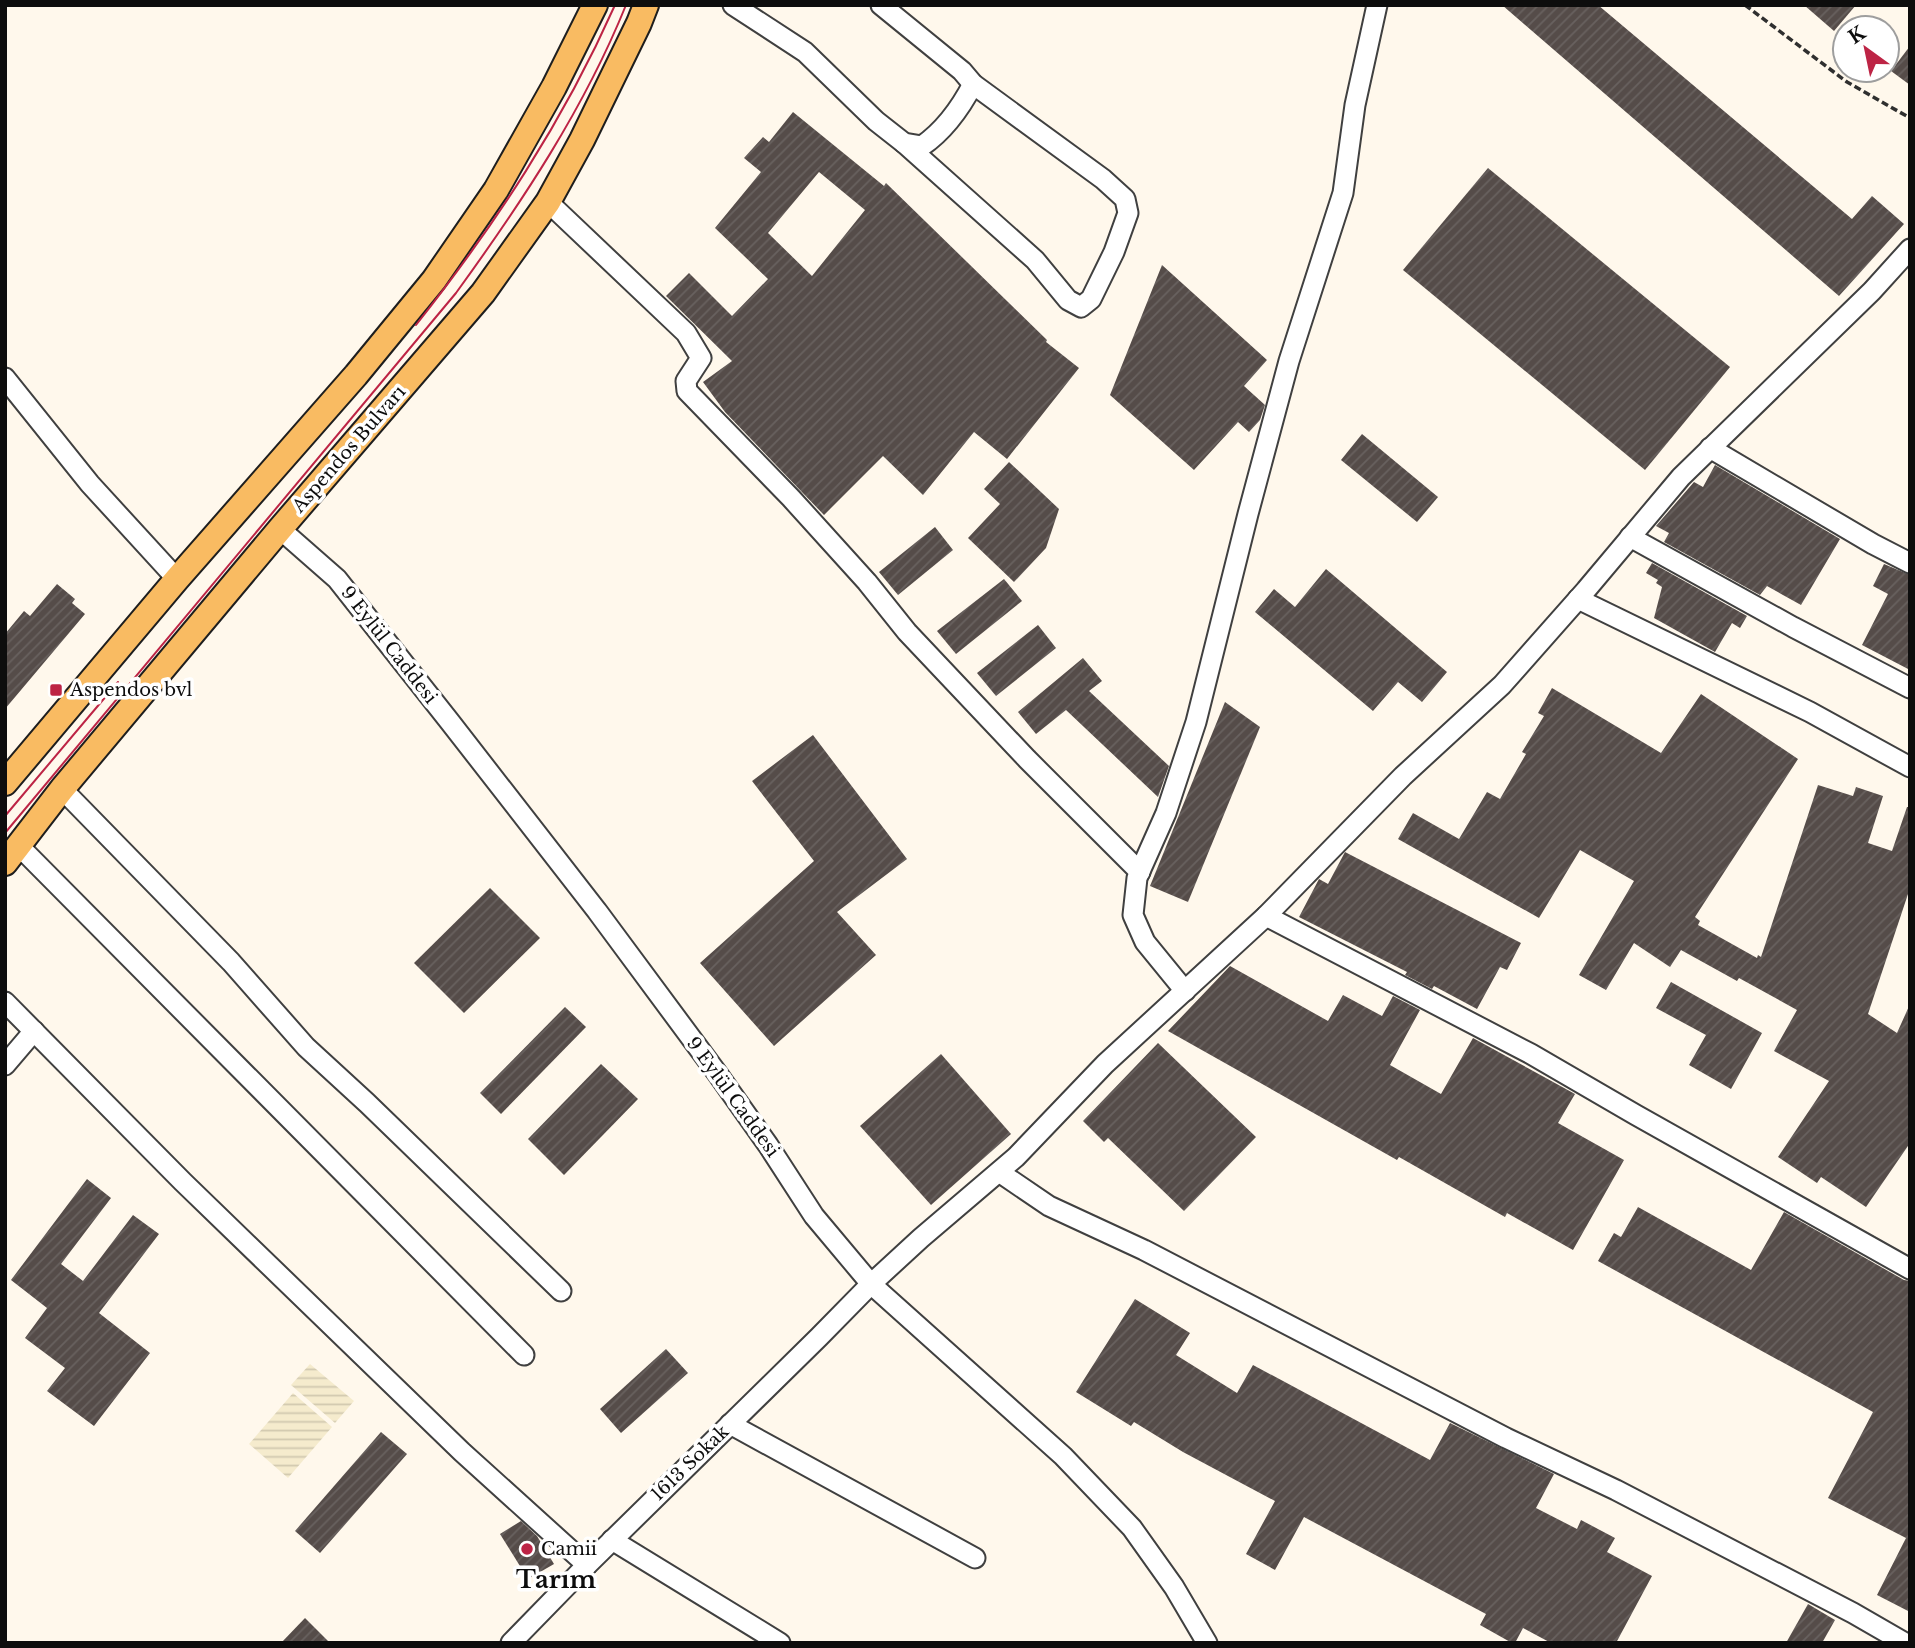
<svg xmlns="http://www.w3.org/2000/svg" width="1915" height="1648" viewBox="0 0 1915 1648" font-family="'Libre Baskerville',serif">
<style>
.farmland{fill:url(#farmland-rules)}
.building{fill:url(#building-hatch);fill-rule:evenodd}
.lines{fill:none;stroke-linecap:round;stroke-linejoin:round}
.minor-casing{stroke:#404040;stroke-width:23}
.major-casing{stroke:#1e1e1e;stroke-width:28}
.path{stroke:#2f2f2f;stroke-width:3.5;stroke-dasharray:7 3.5;stroke-linecap:butt}
.minor{stroke:#fff;stroke-width:19}
.major{stroke:#f9bb62;stroke-width:24}
.tram{stroke:#bd2445;stroke-width:2}
.poi-dot{fill:#bd2445;stroke:#fff;stroke-width:2.5}
.labels{text-anchor:middle;stroke-width:7;stroke-linejoin:round;paint-order:stroke}
.street-label{font-size:18px;fill:#0d0d0d;stroke:#fff}
.poi-label{font-size:18px;fill:#0d0d0d;stroke:#fff;text-anchor:start}
.district-label{font-size:24px;font-weight:bold;fill:#0d0d0d;stroke:#fff}
</style>
<defs>
<pattern id="farmland-rules" width="6" height="5" patternUnits="userSpaceOnUse" patternTransform="scale(1.75)"><rect width="6" height="5" fill="#f5ebcd"/><path d="M0 2.5h6" fill="none" stroke="#d1c8af"/></pattern>
<pattern id="building-hatch" width="6" height="6" patternUnits="userSpaceOnUse" patternTransform="scale(1.75)"><rect width="6" height="6" fill="#554c49"/><path d="M-1 1l2-2M0 6l6-6M5 7l2-2" fill="none" stroke="#68615f"/></pattern>
</defs>
<rect width="100%" height="100%" fill="#fff8ec"/>
<g class="farmland">
<polygon points="310,1364 354,1401 335,1423 291,1385"/>
<polygon points="293,1393 332,1427 288,1478 249,1444"/>
</g>
<g class="building">
<polygon points="1502,5 1598,5 1852,219 1872,196 1904,224 1839,296"/>
<polygon points="1804,5 1856,5 1834,31"/>
<polygon points="1910,46 1910,85 1891,71"/>
<path d="M793 112 884 186 886 183 1047 340 1046 342 1079 368 1007 459 974 432 923 495 883 456 824 515 725 412 703 382 732 361 666 296 689 273 732 316 768 279 715 228 761 172 744 158 763 137 769 142ZM819 172 865 210 812 276 768 233Z"/>
<polygon points="1488,168 1730,367 1645,470 1403,270"/>
<polygon points="1162,265 1267,360 1244,386 1265,405 1260,420 1249,432 1238,422 1194,470 1110,395"/>
<polygon points="1362,434 1438,497 1417,522 1341,460"/>
<polygon points="1009,462 1059,509 1046,548 1014,582 968,538 1000,504 984,489"/>
<polygon points="1715,465 1840,539 1801,605 1767,586 1760,595 1664,542 1669,533 1656,526 1694,482 1703,487"/>
<polygon points="935,527 953,550 898,595 879,572"/>
<polygon points="1652,563 1747,616 1740,628 1732,623 1715,652 1654,618 1662,587 1656,583 1658,580 1646,573"/>
<polygon points="1884,564 1910,575 1910,670 1862,645 1888,594 1873,586"/>
<polygon points="1326,569 1447,672 1422,702 1398,682 1373,711 1255,612 1274,589 1295,607"/>
<polygon points="1004,579 1022,601 956,654 937,631"/>
<polygon points="57,584 75,599 72,603 85,614 5,709 5,634 24,611 30,616"/>
<polygon points="1038,625 1056,648 996,696 977,673"/>
<polygon points="1083,658 1102,681 1089,691 1169,766 1158,797 1066,710 1036,734 1018,712"/>
<polygon points="1552,688 1661,753 1701,694 1798,759 1695,917 1700,921 1698,925 1757,958 1758,955 1761,957 1818,785 1853,796 1856,787 1883,796 1868,843 1892,851 1907,807 1910,807 1910,888 1868,1014 1897,1033 1910,1004 1910,1143 1866,1207 1821,1177 1817,1183 1778,1157 1829,1081 1774,1051 1797,1010 1739,978 1737,981 1681,950 1670,967 1634,943 1606,990 1579,975 1634,881 1580,850 1539,918 1398,839 1413,813 1459,839 1487,792 1500,799 1526,754 1522,752 1544,716 1538,713"/>
<polygon points="1225,702 1260,727 1188,902 1150,886"/>
<polygon points="813,735 907,859 837,912 876,955 774,1046 700,963 814,861 752,781"/>
<polygon points="1345,852 1521,943 1507,970 1500,967 1477,1009 1434,986 1432,989 1405,975 1407,972 1299,917 1319,879 1328,884"/>
<polygon points="490,888 540,938 464,1013 414,963"/>
<polygon points="1230,966 1328,1021 1343,995 1382,1016 1393,996 1420,1010 1390,1065 1441,1094 1473,1038 1575,1094 1558,1123 1624,1160 1573,1250 1507,1213 1505,1217 1399,1157 1397,1160 1168,1031"/>
<polygon points="1671,982 1762,1033 1731,1089 1689,1065 1706,1035 1656,1008"/>
<polygon points="565,1007 586,1027 501,1114 480,1093"/>
<polygon points="1158,1043 1256,1137 1184,1211 1108,1138 1104,1142 1083,1121"/>
<polygon points="941,1054 1011,1134 931,1205 860,1126"/>
<polygon points="601,1064 638,1099 564,1175 528,1139"/>
<polygon points="87,1179 111,1198 61,1264 83,1281 133,1215 159,1234 99,1313 150,1353 94,1426 47,1391 65,1368 25,1338 47,1308 11,1280"/>
<polygon points="1638,1207 1751,1270 1784,1212 1904,1280 1910,1281 1910,1612 1877,1595 1906,1538 1828,1498 1873,1412 1598,1261 1614,1233 1621,1237"/>
<polygon points="1135,1299 1190,1333 1176,1355 1237,1393 1253,1365 1430,1460 1450,1423 1554,1474 1536,1508 1577,1529 1581,1520 1615,1538 1607,1552 1652,1576 1616,1643 1551,1643 1523,1628 1515,1643 1512,1643 1480,1625 1486,1614 1304,1517 1275,1570 1246,1554 1275,1501 1183,1452 1134,1422 1131,1426 1076,1392"/>
<polygon points="666,1349 688,1373 621,1433 600,1409"/>
<polygon points="381,1432 407,1454 320,1553 295,1531"/>
<polygon points="521,1521 537,1536 554,1564 528,1579 500,1534"/>
<polygon points="1808,1604 1835,1620 1822,1643 1786,1643"/>
<polygon points="305,1618 330,1643 281,1643"/>
</g>
<g class="lines">
<defs>
<g id="minor">
<path d="M733 5 805 52 876 121 904 143 922 146C945 130 960 109 973 84"/>
<polyline points="881,5 962,71 973,84 1103,179 1125,199 1128,213 1114,252 1091,299 1081,307 1068,300 1035,260 904,143"/>
<polyline points="548,202 686,333 701,358 686,381 687,391 791,498 867,582 907,632 1027,759 1140,872"/>
<polyline points="5,378 90,484 177,579"/>
<polyline points="1710,448 1873,544 1910,563"/>
<polyline points="280,529 337,579 450,722 597,911 717,1073 768,1145 814,1216 871,1284 1063,1456 1132,1528 1174,1587 1207,1643"/>
<polyline points="1630,537 1793,627 1910,688"/>
<polyline points="1578,599 1810,712 1910,767"/>
<polyline points="62,789 231,962 306,1047 367,1103 561,1291"/>
<polyline points="19,846 524,1355"/>
<polyline points="1266,916 1531,1054 1636,1115 1910,1269"/>
<polyline points="1185,991 1145,942 1133,915 1137,878 1166,813 1196,722 1248,514 1289,361 1343,193 1355,105 1377,5"/>
<polyline points="5,1002 183,1182 462,1452 587,1565"/>
<polyline points="5,1065 34,1031"/>
<polyline points="999,1172 1049,1206 1144,1250 1506,1438 1616,1490 1853,1613 1905,1643"/>
<polyline points="730,1424 975,1558"/>
<polyline points="612,1540 780,1643"/>
<polyline points="511,1643 587,1565 819,1337 871,1284 921,1238 1016,1157 1105,1064 1266,916 1403,776 1502,685 1586,590 1681,477 1872,291 1910,249"/>
</g>
<g id="major">
<polyline points="5,783 177,579 356,375 434,280 496,190 554,87 595,5"/>
<polyline points="5,863 62,789 280,529 483,293 548,202 582,140 639,23 646,5"/>
</g>
</defs>
<use href="#minor" class="minor-casing"/>
<use href="#major" class="major-casing"/>
<polyline class="path" points="1745,5 1847,82 1910,118"/>
<use href="#minor" class="minor"/>
<use href="#major" class="major"/>
<g class="tram">
<path d="M416 325C495 225 563 122 615 5"/>
<polyline points="5,816 118,682"/>
<path d="M5 833 456 293C522 202 584 109 626 5"/>
</g>
</g>
<g class="poi-dot">
<rect x="49" y="683" width="14" height="14" rx="3.5"/>
<circle cx="527" cy="1549" r="7"/>
</g>
<g class="labels">
<g class="street-label">
<text transform="translate(349 449) rotate(-49)" y="6">Aspendos Bulvarı</text>
<text transform="translate(389 645) rotate(52)" y="6">9 Eylül Caddesi</text>
<text transform="translate(733 1097) rotate(54)" y="6">9 Eylül Caddesi</text>
<text transform="translate(690 1463) rotate(-44)" y="6">1613 Sokak</text>
</g>
<g class="poi-label">
<text x="70" y="696">Aspendos bvl</text>
<text x="541" y="1555">Camii</text>
</g>
<g class="district-label">
<text x="556" y="1588">Tarım</text>
</g>
</g>
<rect width="1915" height="1648" fill="none" stroke="#0d0d0d" stroke-width="14"/>
<g transform="translate(1866 49) rotate(327)"><circle r="33" fill="#ffffff" stroke="#9e9e9e" stroke-width="2"/>
<path d="M0-5L12 26L0 18L-12 26Z" fill="#bd2445"/>
<text y="-10" font-size="19" font-weight="bold" text-anchor="middle" fill="#0d0d0d">K</text>
</g>
</svg>
